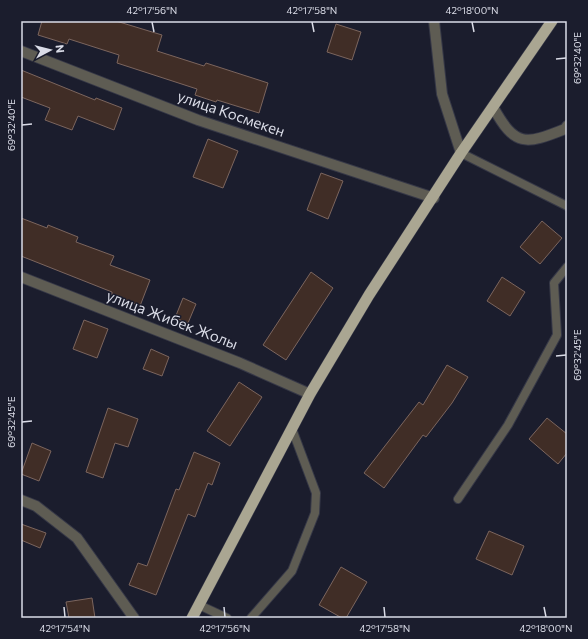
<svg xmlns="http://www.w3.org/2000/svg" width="588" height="639" viewBox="0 0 588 639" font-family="Commissioner,sans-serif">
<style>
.building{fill:#402d26;stroke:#7b655e}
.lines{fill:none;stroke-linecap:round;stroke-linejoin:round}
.service-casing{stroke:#363847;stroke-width:10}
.minor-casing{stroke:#363847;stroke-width:12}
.tertiary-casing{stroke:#363847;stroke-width:12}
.trunk-casing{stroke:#363847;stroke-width:12}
.service{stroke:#5e5c53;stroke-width:8}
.minor{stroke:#5e5c53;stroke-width:10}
.tertiary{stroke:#5e5c53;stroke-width:10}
.trunk{stroke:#aaa692;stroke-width:11}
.ticks{fill:none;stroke:#dadce7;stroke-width:1.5}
.labels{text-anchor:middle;stroke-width:3;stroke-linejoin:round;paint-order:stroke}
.street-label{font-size:15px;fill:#dadce7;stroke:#1b1d2d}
.neatline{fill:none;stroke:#dadce7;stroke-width:1.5}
.ticks-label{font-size:10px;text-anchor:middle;fill:#dadce7}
</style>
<rect width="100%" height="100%" fill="#1b1d2d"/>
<g class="building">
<polygon points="42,21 116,21 162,35 157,51 204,66 206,63 268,83 259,113 217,100 216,102 195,95 197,89 117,63 119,55 69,39 67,44 38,35"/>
<polygon points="336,24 361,32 352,60 327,52"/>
<polygon points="21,70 95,100 96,98 122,108 114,130 78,116 72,130 45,120 50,108 21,97"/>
<polygon points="208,139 238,151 223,188 193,177"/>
<polygon points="321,173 343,181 328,219 307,210"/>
<polygon points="21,218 47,228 48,225 78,237 76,242 114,256 110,265 150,280 140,306 112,295 112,292 21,256"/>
<polygon points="542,221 562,238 540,264 520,247"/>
<polygon points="311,272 333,288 286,360 263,345"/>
<polygon points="502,277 525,292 510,316 487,301"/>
<polygon points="183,298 196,304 188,323 175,318"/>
<polygon points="84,320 108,329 97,358 73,349"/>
<polygon points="151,349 169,357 162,376 143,369"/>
<polygon points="447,365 468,377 452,403 426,437 423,435 384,488 364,473 419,402 423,405"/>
<polygon points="239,382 262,397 230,446 207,431"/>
<polygon points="108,408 138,419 128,447 115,443 103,478 86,472"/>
<polygon points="547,418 567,434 567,453 558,464 529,439"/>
<polygon points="32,443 51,451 39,481 21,474"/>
<polygon points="194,452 220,463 212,485 208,483 195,517 188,514 156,595 129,585 138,563 147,566 176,489 179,490"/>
<polygon points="21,524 46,533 40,548 21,540"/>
<polygon points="489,531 524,546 512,575 476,559"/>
<polygon points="341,567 367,582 346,618 342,618 319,605"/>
<polygon points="92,598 95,618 69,618 66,602"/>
</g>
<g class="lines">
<defs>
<g id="service">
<polyline points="461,153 567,206"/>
<polyline points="458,499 508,425 557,335 554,283 567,267"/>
<polyline points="199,605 227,618"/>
<polyline points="251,618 292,571 315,513 316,493 292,429"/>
</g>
<g id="minor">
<polyline points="434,21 442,94 461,153"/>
<polyline points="21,51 198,120 434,198"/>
<path d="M493 107C515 147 525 145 565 129L567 126"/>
<polyline points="21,277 240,363 310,394"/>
</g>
<polyline id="tertiary" points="21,500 36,506 77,538 134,618"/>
<polyline id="trunk" points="192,618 310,394 369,295 461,153 552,21"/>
</defs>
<use href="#service" class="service-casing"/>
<use href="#minor" class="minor-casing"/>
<use href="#tertiary" class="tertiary-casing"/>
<use href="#trunk" class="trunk-casing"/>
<use href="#service" class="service"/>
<use href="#minor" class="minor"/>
<use href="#tertiary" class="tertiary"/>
<use href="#trunk" class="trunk"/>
</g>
<path class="ticks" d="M152 22 154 32M312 22 314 32M472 22 474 32M556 59 566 58M22 125 32 124M556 356 566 355M22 422 32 421M64 607 65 617M224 607 225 617M384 607 385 617M544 607 546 617"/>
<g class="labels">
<g class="street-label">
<text transform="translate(231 114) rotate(19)" y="5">улица Космекен</text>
<text transform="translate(172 320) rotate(21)" y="5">улица Жибек Жолы</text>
</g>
</g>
<rect width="588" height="639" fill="none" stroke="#1b1d2d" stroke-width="44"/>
<g transform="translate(50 50) rotate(83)" stroke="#1b1d2d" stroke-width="3" paint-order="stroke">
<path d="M0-3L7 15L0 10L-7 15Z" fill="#dadce7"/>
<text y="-6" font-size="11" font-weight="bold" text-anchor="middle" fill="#dadce7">N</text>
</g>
<rect x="22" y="22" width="544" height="595" class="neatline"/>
<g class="ticks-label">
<text x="152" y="14">42°17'56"N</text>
<text x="312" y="14">42°17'58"N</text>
<text x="472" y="14">42°18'00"N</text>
<text transform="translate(577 58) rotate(-90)" y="4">69°32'40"E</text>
<text transform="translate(11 125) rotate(-90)" y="4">69°32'40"E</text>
<text transform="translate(577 355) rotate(-90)" y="4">69°32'45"E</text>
<text transform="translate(11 422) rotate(-90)" y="4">69°32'45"E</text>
<text x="65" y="632">42°17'54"N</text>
<text x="225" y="632">42°17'56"N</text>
<text x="385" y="632">42°17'58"N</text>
<text x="546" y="632">42°18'00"N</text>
</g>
</svg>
